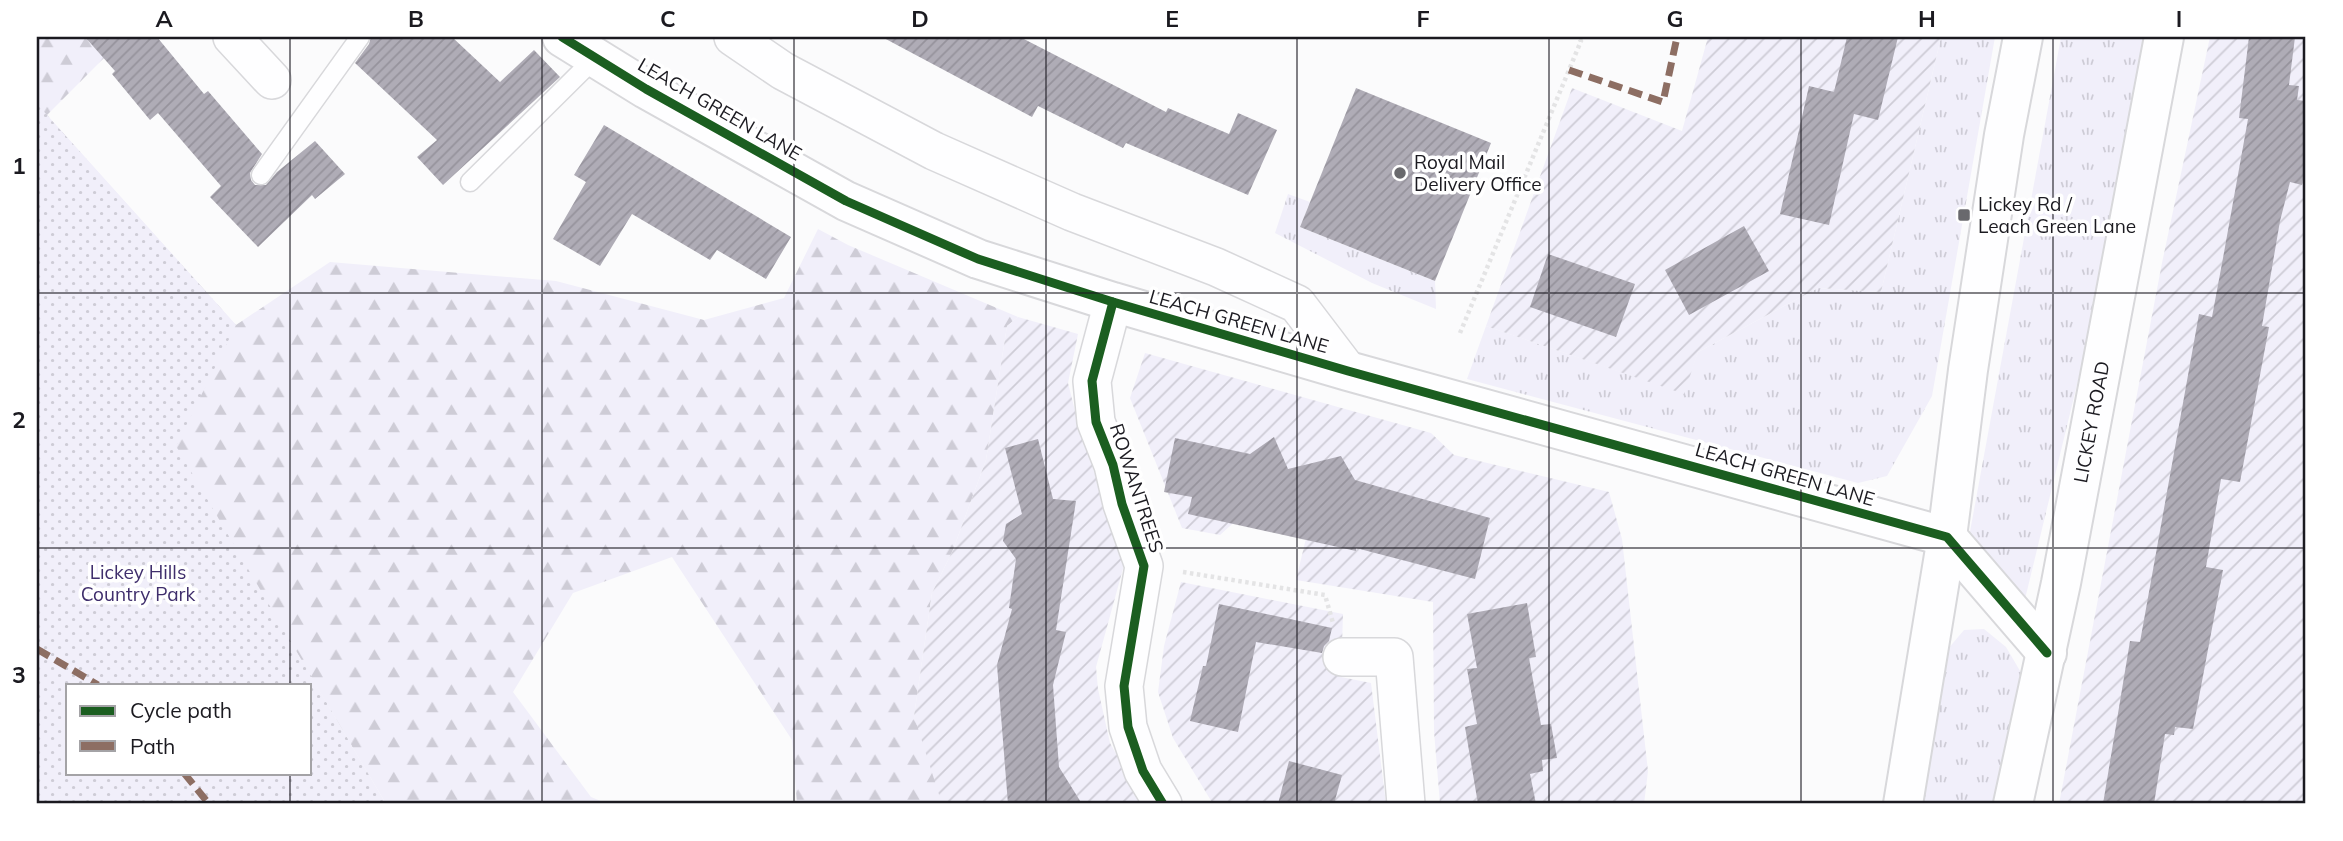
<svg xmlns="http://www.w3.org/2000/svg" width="2343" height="841" viewBox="0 0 2343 841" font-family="Mulish,sans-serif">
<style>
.grass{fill:url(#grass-tufts)}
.forest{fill:url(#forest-firs);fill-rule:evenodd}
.park{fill:url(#park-dots);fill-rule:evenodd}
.garden{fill:url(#garden-furrows)}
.building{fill:url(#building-hatch)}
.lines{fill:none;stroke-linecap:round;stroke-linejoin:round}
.lane-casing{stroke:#d8d8db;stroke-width:21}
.street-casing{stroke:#d8d8db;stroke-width:40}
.secondary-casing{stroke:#d8d8db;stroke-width:42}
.path{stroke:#e4e4e5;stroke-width:4.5;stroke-dasharray:3.5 3.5;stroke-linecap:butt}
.lane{stroke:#fefeff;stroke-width:18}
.street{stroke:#fefeff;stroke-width:37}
.secondary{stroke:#fefeff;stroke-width:38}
.quiet{stroke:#8d6e63;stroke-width:7;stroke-dasharray:14 7;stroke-linecap:butt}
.cycleway-casing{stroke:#fff;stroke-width:13}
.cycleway{stroke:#1b5e20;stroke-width:9}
.grid{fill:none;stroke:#1b1a20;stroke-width:2;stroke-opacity:0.55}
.poi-dot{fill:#69696d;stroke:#fff;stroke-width:2.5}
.labels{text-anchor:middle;stroke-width:7;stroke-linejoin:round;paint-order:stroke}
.street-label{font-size:19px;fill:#1b1a20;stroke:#fff}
.poi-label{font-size:19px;fill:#1b1a20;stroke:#fff;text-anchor:start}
.park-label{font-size:19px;fill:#3f2e6c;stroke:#fff}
.neatline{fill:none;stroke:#1b1a20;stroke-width:2.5}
.grid-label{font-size:23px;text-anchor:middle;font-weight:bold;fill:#1b1a20}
</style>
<defs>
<pattern id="grass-tufts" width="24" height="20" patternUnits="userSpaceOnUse" patternTransform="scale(1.75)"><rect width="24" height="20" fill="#f1effa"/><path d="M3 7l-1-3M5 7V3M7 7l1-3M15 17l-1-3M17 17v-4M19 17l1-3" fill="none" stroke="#ceccd6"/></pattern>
<pattern id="forest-firs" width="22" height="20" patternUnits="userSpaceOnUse" patternTransform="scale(1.75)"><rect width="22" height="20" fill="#f1effa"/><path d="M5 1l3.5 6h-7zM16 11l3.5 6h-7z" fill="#ceccd6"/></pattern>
<pattern id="park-dots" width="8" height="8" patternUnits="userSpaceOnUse" patternTransform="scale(1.75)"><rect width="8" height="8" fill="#f1effa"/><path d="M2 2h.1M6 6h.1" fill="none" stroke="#ceccd6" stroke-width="1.8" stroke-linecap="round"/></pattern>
<pattern id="garden-furrows" width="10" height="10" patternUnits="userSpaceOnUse" patternTransform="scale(1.75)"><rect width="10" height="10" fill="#f1effa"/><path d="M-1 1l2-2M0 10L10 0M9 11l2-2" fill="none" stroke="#ceccd6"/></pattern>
<pattern id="building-hatch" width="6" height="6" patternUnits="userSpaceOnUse" patternTransform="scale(1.75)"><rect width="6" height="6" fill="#afacb6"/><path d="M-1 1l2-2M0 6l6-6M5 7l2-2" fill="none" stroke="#96939c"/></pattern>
</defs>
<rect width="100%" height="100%" fill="#fbfbfc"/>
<g class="grass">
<polygon points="1941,37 1995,37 1932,396 1887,476 1858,483 1467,379 1486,326 1683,393 1698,352 1818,288 1881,292"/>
<polygon points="2061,37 2150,37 2081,368 2025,599 1969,537"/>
<polygon points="1288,194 1310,202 1300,227 1435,281 1436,309 1372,283 1275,233"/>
<polygon points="1984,629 2006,647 2023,676 2000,804 1919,804 1942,656 1964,630"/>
</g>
<path class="forest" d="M37 37H85L104 58 47 115 236 325 330 262 556 281 704 320 784 298 818 229 848 245 1018 317 1007 326 986 460 953 550 932 593 914 716 961 804H797L792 740 672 557 573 593 513 692 591 797 608 804H386L215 514 380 804H37ZM68 685H310V773H68Z"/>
<path class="park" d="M37 104 236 325 176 446 386 804H37ZM68 685H310V773H68Z"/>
<g class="garden">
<polygon points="1708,37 1941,37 1881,292 1818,288 1698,352 1684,394 1486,326 1572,88 1682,131"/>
<polygon points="2210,37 2306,37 2306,804 2059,804 2162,263"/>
<polygon points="1018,317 1078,334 1068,383 1076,415 1124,565 1096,667 1098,689 1110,743 1144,804 942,804 914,716 932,593 953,550 986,460 1007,326"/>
<polygon points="1145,353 1431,433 1454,455 1609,492 1622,539 1648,771 1644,804 1440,804 1434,731 1433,602 1296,580 1308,530 1240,517 1220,535 1182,528 1130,398"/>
<polygon points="1181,582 1343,614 1341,677 1371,683 1386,804 1213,804 1173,738 1158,692 1164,646"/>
</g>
<g class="building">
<polygon points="85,37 157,37 204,94 208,91 262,154 250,173 251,180 255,185 266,185 277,172 315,141 345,174 315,199 312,195 258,247 210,197 221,186 158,113 150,120 112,74 115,71"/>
<polygon points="371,37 452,37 500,82 534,50 560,77 443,185 417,157 437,140 355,63 369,44"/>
<polygon points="882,37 1020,37 1166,112 1168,108 1229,134 1238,113 1277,130 1248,195 1126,143 1123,148 1038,106 1032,117"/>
<polygon points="1847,37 1898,37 1878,120 1854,114 1829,225 1780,214 1809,86 1834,92"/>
<polygon points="2249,37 2295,37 2289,85 2299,86 2297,100 2306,101 2306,163 2302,185 2290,182 2280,221 2262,326 2269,327 2240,482 2221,479 2206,567 2223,570 2193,729 2175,727 2174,735 2165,734 2154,804 2103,804 2130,641 2140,642 2199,314 2212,317 2223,258 2248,119 2239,118"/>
<polygon points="1356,88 1491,143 1435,281 1300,227"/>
<polygon points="604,125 791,237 766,279 717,250 710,260 632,214 600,266 553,239 586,182 574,175"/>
<polygon points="1744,226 1769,271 1689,315 1665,270"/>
<polygon points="1548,254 1635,284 1616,337 1530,307"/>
<polygon points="1274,437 1288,469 1341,456 1355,480 1490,518 1475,579 1356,548 1356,551 1188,514 1192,497 1164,492 1175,438 1250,454"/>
<polygon points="1038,439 1053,499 1076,501 1056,630 1066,632 1053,685 1059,767 1082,804 1008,804 997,665 1012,609 1009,608 1016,559 1003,541 1006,524 1022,514 1005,448"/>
<polygon points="1527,603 1536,657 1529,658 1541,725 1551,724 1557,758 1542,760 1543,771 1530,774 1536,804 1478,804 1465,727 1477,724 1467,669 1477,668 1467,614"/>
<polygon points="1219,604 1332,628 1329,641 1324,646 1322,653 1256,642 1238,732 1190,721 1203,666 1206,666"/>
<polygon points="1289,761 1342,775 1334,804 1278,804"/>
</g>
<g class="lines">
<defs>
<g id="lane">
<polyline points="261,175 360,37"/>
<polyline points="470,182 595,58"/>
</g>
<g id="street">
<polyline points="232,37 272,80"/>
<polyline points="733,37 783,71 934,151 1072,212 1216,267 1297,304 1348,371"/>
<polyline points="1113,302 1092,381 1096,422 1113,465 1122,504 1144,566 1124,686 1128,727 1143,771 1163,804"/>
<polyline points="1342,657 1394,657 1406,804"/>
</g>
<g id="secondary">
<polyline points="562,37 646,89 846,201 978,259 1113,302 1348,371 1947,537"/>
<polyline points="1947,537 2047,653"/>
<polyline points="1903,804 1947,537 1968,370 2004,135 2023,37"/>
<path id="s1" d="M2013 804 2061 583 2164 37"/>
</g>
</defs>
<use href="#lane" class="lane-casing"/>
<use href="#street" class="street-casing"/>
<use href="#secondary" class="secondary-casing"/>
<g class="path">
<polyline points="1460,333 1581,41 1578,37"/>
<polyline points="1183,572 1325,595 1333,623"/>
</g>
<use href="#lane" class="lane"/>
<use href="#street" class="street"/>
<use href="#secondary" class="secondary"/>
<g class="quiet">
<polyline points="1569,70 1663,102 1677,37"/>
<polyline points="37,649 98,685"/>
<polyline points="184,773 209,804"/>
</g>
<defs>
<g id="cycleway">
<polyline points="562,37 646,89 846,201 978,259 1113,302 1348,371 1947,537 2047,653"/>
<polyline points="1113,302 1092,381 1096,422 1113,465 1122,504 1144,566 1124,686 1128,727 1143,771 1163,804"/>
</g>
</defs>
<use href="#cycleway" class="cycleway-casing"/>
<use href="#cycleway" class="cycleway"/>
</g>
<path class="grid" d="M290 37V685M542 37V804M794 37V804M1046 37V804M1297 37V804M1549 37V804M1801 37V804M2053 37V804M37 293H2306M37 548H2306M290 773V804"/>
<g class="poi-dot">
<circle cx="1400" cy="173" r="7"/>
<rect x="1957" y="208" width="14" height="14" rx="3.5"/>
</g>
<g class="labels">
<g class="street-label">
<text transform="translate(720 109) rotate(30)" y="7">LEACH GREEN LANE</text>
<text transform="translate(1239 321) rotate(16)" y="7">LEACH GREEN LANE</text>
<text dy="7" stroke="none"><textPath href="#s1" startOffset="390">LICKEY ROAD</textPath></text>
<text transform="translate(1785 474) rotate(16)" y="7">LEACH GREEN LANE</text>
<text transform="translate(1137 488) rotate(72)" y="7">ROWANTREES</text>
</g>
<g class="poi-label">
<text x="1414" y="169">Royal Mail<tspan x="1414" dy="22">Delivery Office</tspan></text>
<text x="1978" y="211">Lickey Rd /<tspan x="1978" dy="22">Leach Green Lane</tspan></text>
</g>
<g class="park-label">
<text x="138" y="579">Lickey Hills<tspan x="138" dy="22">Country Park</tspan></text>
</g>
</g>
<rect width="2343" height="841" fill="none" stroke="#ffffff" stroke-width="77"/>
<rect x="66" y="684" width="245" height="91" fill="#ffffff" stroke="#a4a3a6" stroke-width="2"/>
<rect x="80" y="706" width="35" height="10" fill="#1b5e20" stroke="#a4a3a6" stroke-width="2"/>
<text x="130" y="718" font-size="21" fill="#1b1a20">Cycle path</text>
<rect x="80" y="741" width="35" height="10" fill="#8d6e63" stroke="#a4a3a6" stroke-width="2"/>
<text x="130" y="754" font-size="21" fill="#1b1a20">Path</text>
<rect x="38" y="38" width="2266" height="764" class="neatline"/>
<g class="grid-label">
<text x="164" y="27">A</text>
<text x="416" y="27">B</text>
<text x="668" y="27">C</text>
<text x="920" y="27">D</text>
<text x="1172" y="27">E</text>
<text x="1423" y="27">F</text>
<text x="1675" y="27">G</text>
<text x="1927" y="27">H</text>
<text x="2179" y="27">I</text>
<text x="19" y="174">1</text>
<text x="19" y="428">2</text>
<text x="19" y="683">3</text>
</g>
</svg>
